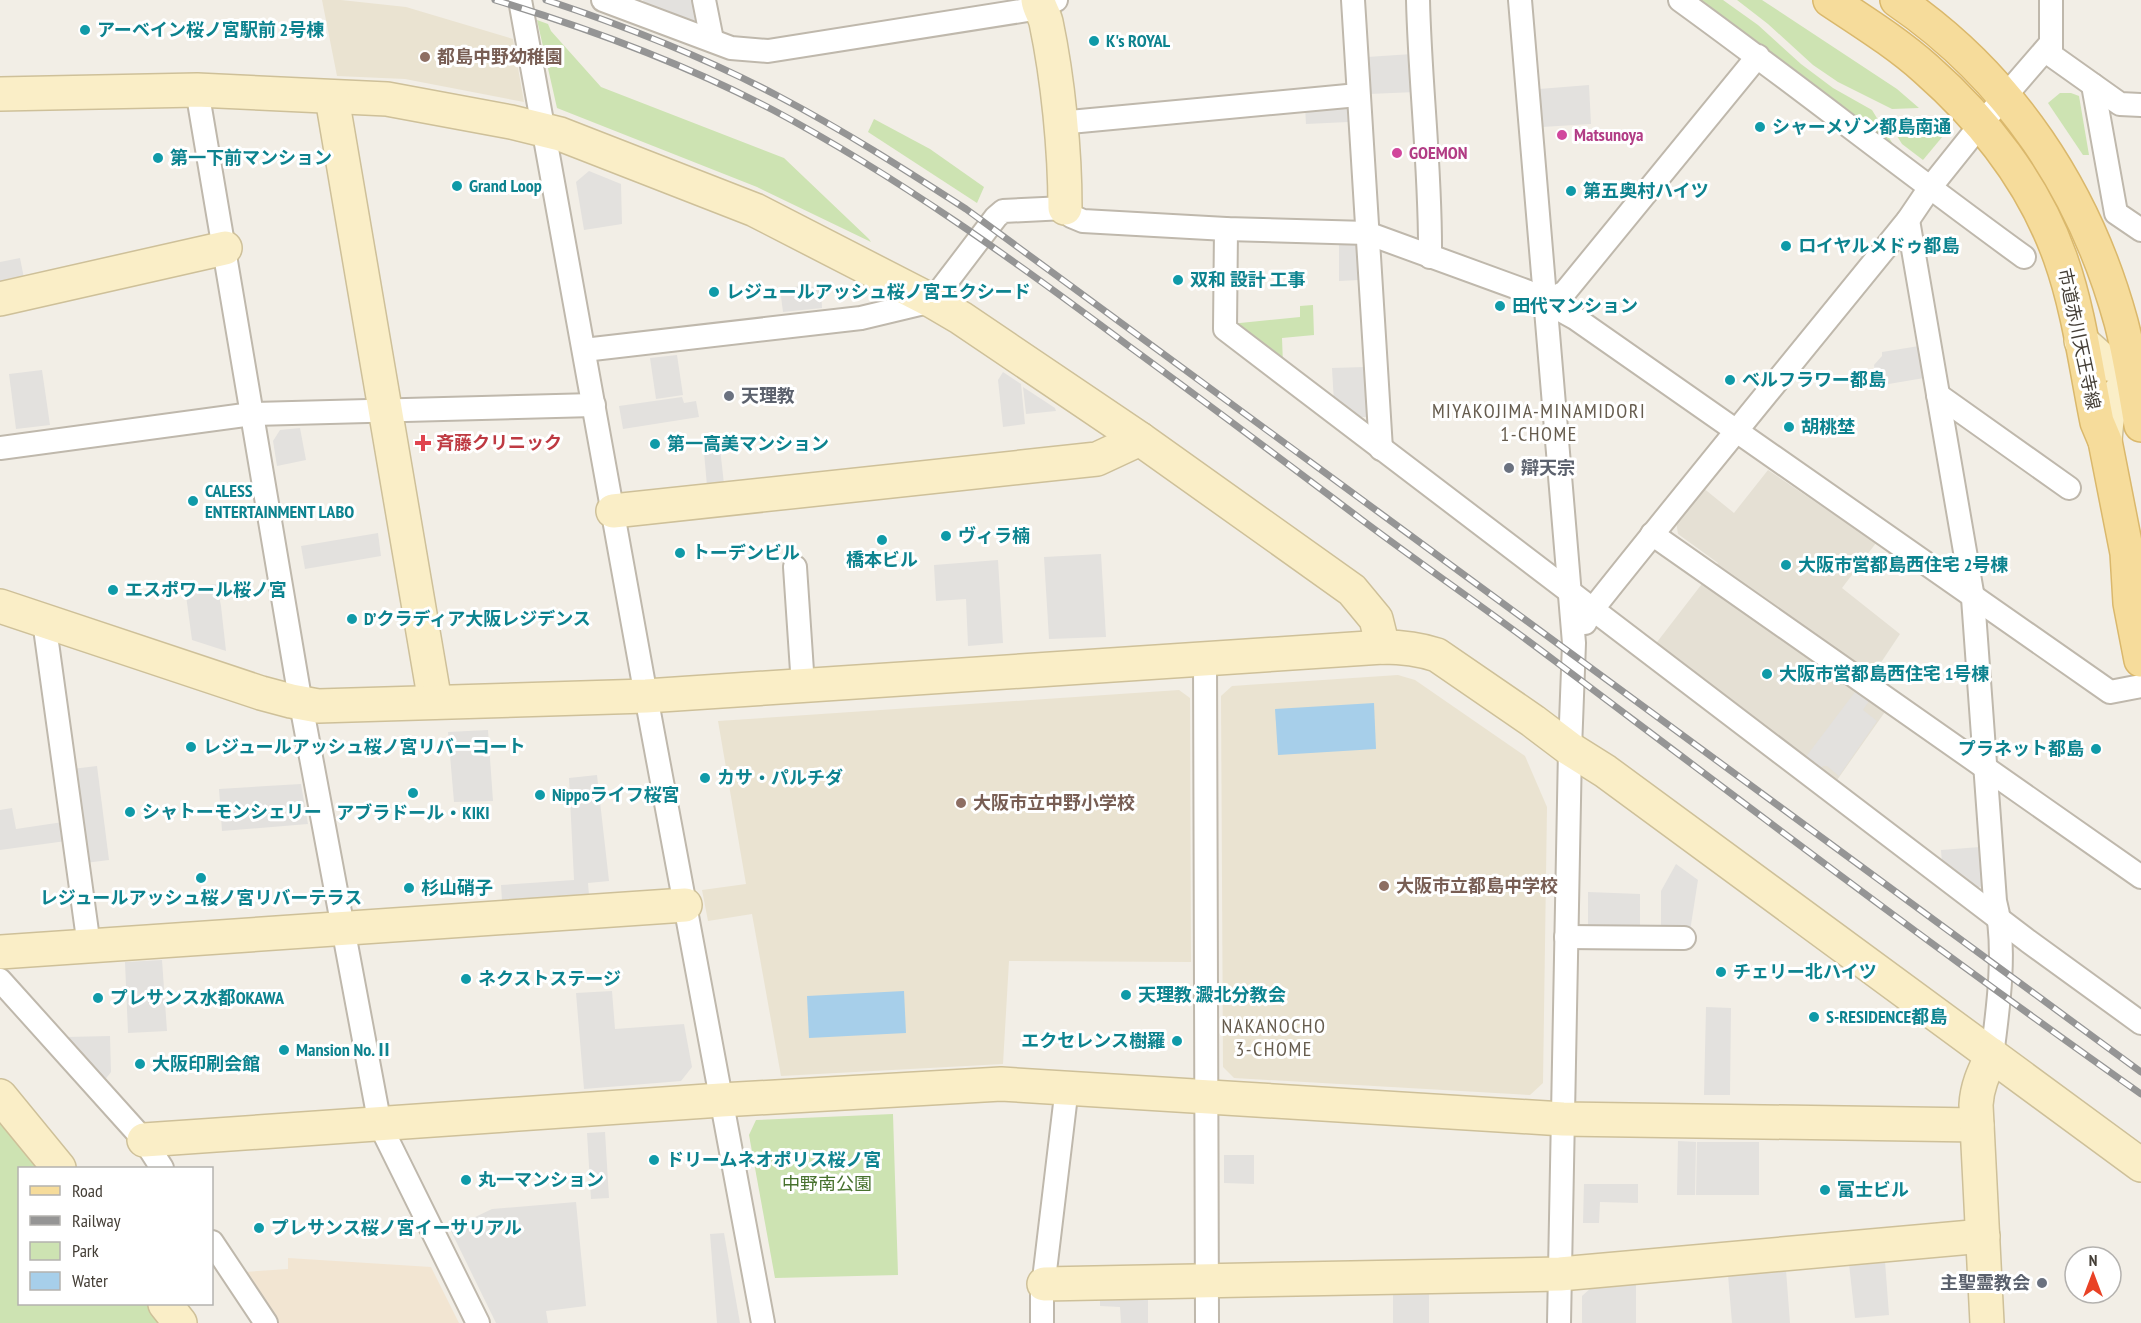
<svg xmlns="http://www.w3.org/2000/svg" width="2141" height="1323" viewBox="0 0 2141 1323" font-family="'PT Sans Narrow','Noto Sans JP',sans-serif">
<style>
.residential{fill:#e5e0d4}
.commercial{fill:#f2e5d2}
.education{fill:#eae3d1}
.green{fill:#cde3b2}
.parking{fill:#e3e1de}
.water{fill:#a7cfea}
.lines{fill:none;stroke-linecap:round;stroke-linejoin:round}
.street-casing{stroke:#bfb8ac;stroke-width:26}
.secondary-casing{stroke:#cec099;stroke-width:36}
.primary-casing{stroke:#dab86c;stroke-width:36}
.street{stroke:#fff;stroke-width:22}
.secondary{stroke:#faeec7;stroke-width:33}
.primary{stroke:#f6dc9b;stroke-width:33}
.rail-casing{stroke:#959595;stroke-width:7}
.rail{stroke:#fff;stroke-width:4.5;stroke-dasharray:14;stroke-linecap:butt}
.culture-dot{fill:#0f9aa8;stroke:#fff;stroke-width:2}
.education-dot{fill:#8d6e63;stroke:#fff;stroke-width:2}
.hotel-dot{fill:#d1479c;stroke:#fff;stroke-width:2}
.worship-dot{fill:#6b7280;stroke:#fff;stroke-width:2}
.health-dot{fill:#e0444e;stroke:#fff;stroke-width:2}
.labels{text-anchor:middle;stroke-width:6;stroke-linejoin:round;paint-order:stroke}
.culture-label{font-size:18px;font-weight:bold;fill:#0d838f;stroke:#fff;text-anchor:start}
.education-label{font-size:18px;font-weight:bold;fill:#785e54;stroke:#fff;text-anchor:start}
.hotel-label{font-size:18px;font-weight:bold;fill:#b23c85;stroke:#fff;text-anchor:start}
.street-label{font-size:18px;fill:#443e36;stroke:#fff}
.worship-label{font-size:18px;font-weight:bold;fill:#5b616d;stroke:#fff;text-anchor:start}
.health-label{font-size:18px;font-weight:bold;fill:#be3a42;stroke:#fff;text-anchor:start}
.park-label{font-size:18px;fill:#47712e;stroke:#fff}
.neighbourhood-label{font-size:20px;letter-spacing:1.5px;fill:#665c4e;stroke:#fff}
</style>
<rect width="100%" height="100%" fill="#f2eee6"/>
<polygon class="residential" points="1768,470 1876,543 1842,588 1900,634 1862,691 1887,709 1835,783 1654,646 1718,563 1678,534 1676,521 1702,487 1734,513"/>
<polygon class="commercial" points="288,1258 431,1267 459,1323 278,1323 244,1272 288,1269"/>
<g class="education">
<polygon points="322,0 341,0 406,7 513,39 524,102 405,79 337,76"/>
<polygon points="1398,675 1415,680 1525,756 1547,807 1543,1083 1530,1095 1234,1078 1223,1067 1221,696 1232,686"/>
<polygon points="1179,690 1190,698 1191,962 1009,961 1003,1064 781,1076 752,914 708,921 702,890 746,884 718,721"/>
</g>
<g class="green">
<polygon points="1698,0 1723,0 1758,25 1801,64 1833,88 1872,110 1899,154"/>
<polygon points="1737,0 1762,0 1897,89 1919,108 1892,109 1838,82 1813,65 1768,24"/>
<polygon points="537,20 548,24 551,31 601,87 784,158 869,239 871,242 757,187 557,108"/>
<polygon points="2060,93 2071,93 2079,96 2089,155 2083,155 2048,103"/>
<polygon points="1927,116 1943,132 1943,136 1923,160 1902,144 1885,117"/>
<polygon points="874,119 930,149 984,187 977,203 868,132"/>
<polygon points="1313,305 1314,335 1282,338 1283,365 1230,324 1300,317 1300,306"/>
<polygon points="893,1114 898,1275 775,1278 749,1135 756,1120"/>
<polygon points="0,1121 41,1168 20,1168 20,1304 149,1304 164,1323 0,1323"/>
</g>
<g class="parking">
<polygon points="643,0 697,0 700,17 695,21 644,3"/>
<polygon points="1412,54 1416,92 1369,94 1367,57"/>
<polygon points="1589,85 1591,124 1542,127 1539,89"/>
<polygon points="1347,103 1348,122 1306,124 1305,107"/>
<polygon points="589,171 621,184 622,224 584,230 576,182"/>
<polygon points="1339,239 1355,239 1358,245 1359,280 1339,281"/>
<polygon points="20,258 24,278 0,283 0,262"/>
<polygon points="801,286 821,287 822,308 783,312 780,289"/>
<polygon points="1919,346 1924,378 1877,386 1874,365 1882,356 1882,352"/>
<polygon points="677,355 683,395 656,399 650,358"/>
<polygon points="1365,367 1368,417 1349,417 1334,403 1332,368"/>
<polygon points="42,370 50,425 16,429 9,374"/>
<polygon points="1003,372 1021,384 1025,424 1003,427 998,380"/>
<polygon points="1023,387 1055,408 1056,411 1026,414"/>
<polygon points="682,397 684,403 696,401 699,417 623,429 619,406"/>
<polygon points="300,428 306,460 277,466 273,441 280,430"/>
<polygon points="719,439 724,484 707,486 703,441"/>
<polygon points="378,533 381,556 305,569 301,546"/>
<polygon points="1101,554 1106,637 1049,639 1044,557"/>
<polygon points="998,560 1003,643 968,646 966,599 936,601 934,565"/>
<polygon points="217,584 221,606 226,651 192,640 185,588"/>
<polygon points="1858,688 1871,698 1863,710 1877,721 1839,776 1827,766 1823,766 1820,770 1805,758"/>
<polygon points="488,730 493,801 454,802 448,732"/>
<polygon points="97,766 109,860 85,863 72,769"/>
<polygon points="597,775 609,881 588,883 589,895 502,901 501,885 574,880 569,778"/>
<polygon points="301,784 308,824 222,831 219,789"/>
<polygon points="12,808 16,829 63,822 66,841 0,850 0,810"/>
<polygon points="1980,847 1984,886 1974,888 1942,863 1941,850"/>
<polygon points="1676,864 1698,880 1690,931 1661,930 1661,891"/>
<polygon points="1588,892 1640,894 1640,934 1588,933"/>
<polygon points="162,960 167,1031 128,1033 125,962"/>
<polygon points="612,991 615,1029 684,1024 692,1067 681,1081 584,1089 576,993"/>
<polygon points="1706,1007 1731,1008 1730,1095 1704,1095"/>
<polygon points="110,1036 111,1072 104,1081 66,1037"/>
<polygon points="605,1132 609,1198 591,1199 587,1133"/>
<polygon points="1678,1141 1696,1142 1695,1195 1677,1195"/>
<polygon points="1697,1142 1759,1142 1759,1195 1696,1195"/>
<polygon points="1224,1155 1254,1155 1254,1184 1224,1183"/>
<polygon points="1584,1184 1638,1184 1638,1203 1600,1202 1599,1223 1583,1223"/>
<polygon points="576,1202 586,1306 546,1311 548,1323 496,1323 450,1229 492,1209"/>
<polygon points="724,1233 740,1323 717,1323 710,1234"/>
<polygon points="1885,1261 1889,1315 1855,1318 1849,1264"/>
<polygon points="1786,1270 1790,1323 1732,1323 1728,1275"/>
<polygon points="1636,1284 1636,1323 1582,1323 1582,1296 1591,1288"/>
<rect x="1393" y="1293" width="36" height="30"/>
<polygon points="1148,1297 1148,1323 1121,1323 1120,1307 1100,1306 1100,1298"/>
</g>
<g class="water">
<polygon points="1374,703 1376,749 1278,755 1275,709"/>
<polygon points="904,991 906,1033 809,1038 807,996"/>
</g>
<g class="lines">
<defs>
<g id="street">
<polyline points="520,0 646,696 763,1323"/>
<polyline points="603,0 731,48 768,51 1040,8 1056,0"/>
<polyline points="704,0 712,40"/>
<polyline points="1353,0 1381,449"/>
<path d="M1418 0C1420 86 1431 171 1430 257"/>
<polyline points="1520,0 1574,643 1570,749 1559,1323"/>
<path d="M1680 0C1796 84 1908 173 2024 257"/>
<polyline points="2051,0 2051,55 2120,104 2141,105"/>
<polyline points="2093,85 2116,213 2141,230"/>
<polyline points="197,90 301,704 380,1125 478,1323"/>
<polyline points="1059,123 1358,95"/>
<path d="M1908 220 1973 598 1995 901C2007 944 1998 1011 1992 1055"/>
<polyline points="1226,229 1225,329 2028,941 2141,1023"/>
<polyline points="1546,302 1565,292 1758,56"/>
<polyline points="584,350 861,318 932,301 996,217 1003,211 1065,208 1071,216 1083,221 1226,229 1367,233 1526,291 1575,318 2110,692 2141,686"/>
<polyline points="1938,395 2069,488"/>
<polyline points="0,448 252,414 594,405"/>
<polyline points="1652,534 2141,877"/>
<polyline points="795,567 803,686"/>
<polyline points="44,621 89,946"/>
<path d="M1585 623 1592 610C1696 479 1803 350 1908 220L1929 189 1981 124 2051 43"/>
<polyline points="1205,659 1207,1323"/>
<polyline points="1566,937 1684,938"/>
<polyline points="0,980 144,1140 162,1168"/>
<polyline points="212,1242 266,1323"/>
<polyline points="1042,1323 1042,1296 1067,1087"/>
</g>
<g id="secondary">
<path d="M1038 0C1039 8 1044 14 1046 22 1058 79 1065 150 1065 208"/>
<polyline points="0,94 197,90 387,99 511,122 560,134 755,210 932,301 961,318 1140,439 1352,590 1376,619 1383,647"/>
<polyline points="332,98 435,702"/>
<polyline points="0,299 225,248"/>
<polyline points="2081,341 2107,364 2141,369"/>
<path d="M2105 441C2107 410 2110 392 2141 379"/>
<polyline points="613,511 1097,459 1140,439"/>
<path d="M0 606 261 693 291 701 318 706 646 696 1383 647C1403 647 1419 649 1437 655L1533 721 1570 749 1605 771 2141 1165"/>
<polyline points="0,952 685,905"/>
<polyline points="0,1096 59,1168"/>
<polyline points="144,1140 721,1100 1001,1084 1563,1119 1977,1125"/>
<polyline points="1044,1284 1560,1274 1983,1236"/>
<polyline points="165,1304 180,1323"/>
<path d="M1987 1323 1976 1105C1977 1086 1984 1072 1992 1055"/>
</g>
<g id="primary">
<path d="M1830 0C1863 22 1897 43 1926 69 1984 120 2034 184 2060 257 2079 310 2086 368 2097 422L2105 441 2127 553 2130 603 2141 660"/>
<path d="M1897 0C2010 77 2085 191 2121 322 2130 356 2135 391 2141 425"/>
</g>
</defs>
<use href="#street" class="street-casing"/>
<use href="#secondary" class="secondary-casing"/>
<use href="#primary" class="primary-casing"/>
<use href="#street" class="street"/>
<use href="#secondary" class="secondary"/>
<use href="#primary" class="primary"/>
<defs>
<g id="rail">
<path d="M495 0C591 29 685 64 773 110 900 178 1015 261 1130 347 1208 404 1285 462 1362 520 1426 568 1492 613 1555 661 1749 807 1942 954 2141 1094"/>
<path d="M546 0C625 26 704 57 778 96 843 130 904 169 966 209L2141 1072"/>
</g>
</defs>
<use href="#rail" class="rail-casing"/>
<use href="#rail" class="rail"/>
</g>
<g class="culture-dot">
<circle cx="85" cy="30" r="6"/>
<circle cx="1094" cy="41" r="6"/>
<circle cx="1760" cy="127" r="6"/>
<circle cx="158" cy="158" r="6"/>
<circle cx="457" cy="186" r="6"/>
<circle cx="1571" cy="191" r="6"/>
<circle cx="1786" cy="246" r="6"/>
<circle cx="1178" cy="280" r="6"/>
<circle cx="714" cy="292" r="6"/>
<circle cx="1500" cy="306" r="6"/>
<circle cx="1730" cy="380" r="6"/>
<circle cx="1789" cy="427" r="6"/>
<circle cx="655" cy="444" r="6"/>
<circle cx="193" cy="501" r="6"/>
<circle cx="946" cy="536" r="6"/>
<circle cx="882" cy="540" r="6"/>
<circle cx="680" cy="553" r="6"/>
<circle cx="1786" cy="565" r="6"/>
<circle cx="113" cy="590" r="6"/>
<circle cx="352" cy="619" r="6"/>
<circle cx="1767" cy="674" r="6"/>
<circle cx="191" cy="747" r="6"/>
<circle cx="2096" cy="749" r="6"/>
<circle cx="705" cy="778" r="6"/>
<circle cx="413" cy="793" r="6"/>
<circle cx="540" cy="795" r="6"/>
<circle cx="130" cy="812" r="6"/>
<circle cx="201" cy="878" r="6"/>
<circle cx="409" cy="888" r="6"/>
<circle cx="1721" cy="972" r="6"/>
<circle cx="466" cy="979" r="6"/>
<circle cx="1126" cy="995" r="6"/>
<circle cx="98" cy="998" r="6"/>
<circle cx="1814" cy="1017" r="6"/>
<circle cx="1177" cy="1041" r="6"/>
<circle cx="284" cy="1050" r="6"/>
<circle cx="140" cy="1064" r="6"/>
<circle cx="654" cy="1160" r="6"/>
<circle cx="466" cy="1180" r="6"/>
<circle cx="1825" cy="1190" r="6"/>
<circle cx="259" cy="1228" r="6"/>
</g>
<g class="education-dot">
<circle cx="425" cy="57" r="6"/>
<circle cx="961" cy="803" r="6"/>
<circle cx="1384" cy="886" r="6"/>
</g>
<g class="hotel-dot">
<circle cx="1562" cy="135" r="6"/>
<circle cx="1397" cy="153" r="6"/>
</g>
<g class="worship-dot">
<circle cx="729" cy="396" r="6"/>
<circle cx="1509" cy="468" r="6"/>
<circle cx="2042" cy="1283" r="6"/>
</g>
<path class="health-dot" d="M420 434h6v6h6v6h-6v6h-6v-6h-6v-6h6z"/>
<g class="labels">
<g class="culture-label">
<text x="97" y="36">アーベイン桜ノ宮駅前 2号棟</text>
<text x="1106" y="47">K's ROYAL</text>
<text x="1772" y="133">シャーメゾン都島南通</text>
<text x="170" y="164">第一下前マンション</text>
<text x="469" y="192">Grand Loop</text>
<text x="1583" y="197">第五奥村ハイツ</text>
<text x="1798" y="252">ロイヤルメドゥ都島</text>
<text x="1190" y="286">双和 設計 工事</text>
<text x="726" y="298">レジュールアッシュ桜ノ宮エクシード</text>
<text x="1512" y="312">田代マンション</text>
<text x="1742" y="386">ベルフラワー都島</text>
<text x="1801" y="433">胡桃埜</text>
<text x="667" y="450">第一高美マンション</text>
<text x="205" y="497">CALESS<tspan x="205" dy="21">ENTERTAINMENT LABO</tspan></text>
<text x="958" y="542">ヴィラ楠</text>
<text x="692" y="559">トーデンビル</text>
<text x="882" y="566" text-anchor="middle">橋本ビル</text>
<text x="1798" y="571">大阪市営都島西住宅 2号棟</text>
<text x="125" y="596">エスポワール桜ノ宮</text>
<text x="364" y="625">D’クラディア大阪レジデンス</text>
<text x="1779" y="680">大阪市営都島西住宅 1号棟</text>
<text x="203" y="753">レジュールアッシュ桜ノ宮リバーコート</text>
<text x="2084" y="755" text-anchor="end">プラネット都島</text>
<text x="717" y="784">カサ・パルチダ</text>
<text x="552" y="801">Nippoライフ桜宮</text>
<text x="142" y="818">シャトーモンシェリー</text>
<text x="413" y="819" text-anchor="middle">アブラドール・KIKI</text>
<text x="421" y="894">杉山硝子</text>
<text x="201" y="904" text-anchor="middle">レジュールアッシュ桜ノ宮リバーテラス</text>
<text x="1733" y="978">チェリー北ハイツ</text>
<text x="478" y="985">ネクストステージ</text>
<text x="1138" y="1001">天理教 澱北分教会</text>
<text x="110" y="1004">プレサンス水都OKAWA</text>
<text x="1826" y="1023">S-RESIDENCE都島</text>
<text x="1165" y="1047" text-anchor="end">エクセレンス樹羅</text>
<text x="296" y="1056">Mansion No.Ⅱ</text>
<text x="152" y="1070">大阪印刷会館</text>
<text x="666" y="1166">ドリームネオポリス桜ノ宮</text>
<text x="478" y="1186">丸一マンション</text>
<text x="1837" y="1196">富士ビル</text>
<text x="271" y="1234">プレサンス桜ノ宮イーサリアル</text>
</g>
<g class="education-label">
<text x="437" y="63">都島中野幼稚園</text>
<text x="973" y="809">大阪市立中野小学校</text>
<text x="1396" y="892">大阪市立都島中学校</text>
</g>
<g class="hotel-label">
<text x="1574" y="141">Matsunoya</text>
<text x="1409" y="159">GOEMON</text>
</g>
<g class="street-label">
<text transform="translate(2079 339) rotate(78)" y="6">市道赤川天王寺線</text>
</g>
<g class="worship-label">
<text x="741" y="402">天理教</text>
<text x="1521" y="474">辯天宗</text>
<text x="2030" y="1289" text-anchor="end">主聖霊教会</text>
</g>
<g class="health-label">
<text x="436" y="449">斉藤クリニック</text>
</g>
<g class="park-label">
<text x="827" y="1190">中野南公園</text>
</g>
<g class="neighbourhood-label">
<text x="1539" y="418">MIYAKOJIMA-MINAMIDORI<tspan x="1539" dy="23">1-CHOME</tspan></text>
<text x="1274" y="1033">NAKANOCHO<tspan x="1274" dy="23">3-CHOME</tspan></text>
</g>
</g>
<rect x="18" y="1167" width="195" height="138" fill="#ffffff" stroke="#b4b2af" stroke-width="1.5"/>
<rect x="30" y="1186" width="30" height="9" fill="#f6dc9b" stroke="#b4b2af" stroke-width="1.5"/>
<text x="72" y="1197" font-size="18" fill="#443e36">Road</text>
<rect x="30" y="1216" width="30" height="9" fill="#959595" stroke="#b4b2af" stroke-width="1.5"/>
<text x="72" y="1227" font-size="18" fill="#443e36">Railway</text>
<rect x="30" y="1242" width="30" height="18" fill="#cde3b2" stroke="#b4b2af" stroke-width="1.5"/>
<text x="72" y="1257" font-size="18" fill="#443e36">Park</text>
<rect x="30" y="1272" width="30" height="18" fill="#a7cfea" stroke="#b4b2af" stroke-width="1.5"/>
<text x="72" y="1287" font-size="18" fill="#443e36">Water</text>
<g transform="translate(2093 1275)"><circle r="28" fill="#ffffff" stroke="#b4b2af" stroke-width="1.5"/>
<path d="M0-4.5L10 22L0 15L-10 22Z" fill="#e94226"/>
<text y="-9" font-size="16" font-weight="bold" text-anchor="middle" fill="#443e36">N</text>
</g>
</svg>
